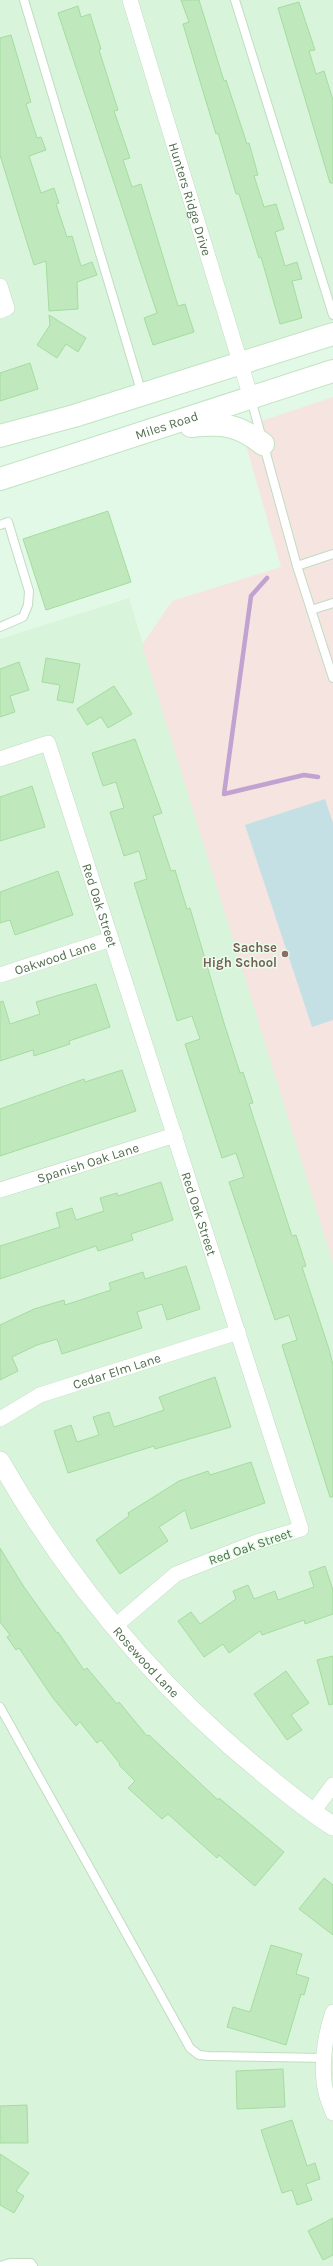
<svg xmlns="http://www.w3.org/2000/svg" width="333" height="2266" viewBox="0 0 333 2266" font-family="Karla,sans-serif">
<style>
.residential{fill:#d8f5db}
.education{fill:#f5e4e0}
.green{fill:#c4e0e5}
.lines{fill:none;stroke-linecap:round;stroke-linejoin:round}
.stream{stroke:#c2a2d1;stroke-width:4.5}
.building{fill:#bfe8bc;stroke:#a5dca0}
.service-casing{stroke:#c0dcc1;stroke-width:10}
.minor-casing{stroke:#c0dcc1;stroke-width:16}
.tertiary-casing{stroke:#c0dcc1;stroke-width:20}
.secondary-casing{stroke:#c1e3c1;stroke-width:24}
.service{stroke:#fff;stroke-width:8}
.minor{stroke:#fff;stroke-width:15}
.tertiary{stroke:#fff;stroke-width:19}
.secondary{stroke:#fff;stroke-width:22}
.education-dot{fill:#8d6e63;stroke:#e9fdec;stroke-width:1.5}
.labels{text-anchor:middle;stroke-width:3;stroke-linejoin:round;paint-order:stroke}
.street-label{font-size:13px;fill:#506e4c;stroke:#e9fdec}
.education-label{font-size:13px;font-weight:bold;fill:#785e54;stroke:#e9fdec;text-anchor:end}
</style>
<rect width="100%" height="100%" fill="#e3f9e7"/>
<g class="residential">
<polygon points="0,0 333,0 333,321 139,385 0,427"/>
<polygon points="129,598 333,1263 333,2266 0,2266 0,639"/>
</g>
<polygon class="education" points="333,397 333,1263 142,645 172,601 281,567 241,428"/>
<polygon class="green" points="325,799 333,823 333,1020 312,1027 245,825"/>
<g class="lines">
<polyline class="stream" points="267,578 251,596 224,794 304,775 318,777"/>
</g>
<g class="building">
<polygon points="181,0 199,0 224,81 226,80 247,144 249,143 258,175 254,176 264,207 276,204 284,229 275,232 285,266 297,262 302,279 292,281 302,318 280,324 261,257 259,258 239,194 236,194 218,133 216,134 202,88 183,24 189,22"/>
<polygon points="299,2 315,50 309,51 316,74 324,71 333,100 333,183 330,183 278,8"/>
<polygon points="78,6 81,17 90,14 101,49 99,50 118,110 114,111 130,158 123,160 132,187 141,184 178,306 185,304 194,332 153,345 144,318 157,313 58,13"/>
<polygon points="11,35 31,102 26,104 37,138 41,137 46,150 29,156 41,193 54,188 59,203 56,204 67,237 72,236 81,266 92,262 97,275 77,282 78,309 49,311 46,261 34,265 0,155 0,38"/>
<polygon points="49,315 86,338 78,352 66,344 57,358 37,345 50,325"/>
<polygon points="30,363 38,389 0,401 0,373"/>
<polygon points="108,511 131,582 46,610 23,539"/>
<polygon points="46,658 80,664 73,703 57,700 60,685 42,682"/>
<polygon points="19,662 29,690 10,696 15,712 0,717 0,669"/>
<polygon points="114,686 132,714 108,728 101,717 87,725 77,709"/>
<polygon points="135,739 162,813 153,816 171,871 175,870 187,909 190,908 224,1023 240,1073 243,1072 253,1103 249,1104 292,1236 296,1235 306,1266 302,1267 329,1349 333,1365 333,1497 330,1497 282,1345 297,1340 289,1315 275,1320 229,1182 244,1177 236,1153 222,1158 185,1044 200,1039 192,1016 177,1021 134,883 147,879 139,851 124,856 110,812 124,808 116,782 103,786 92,753"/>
<polygon points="32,786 45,827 0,841 0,797"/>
<polygon points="58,871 73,915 15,935 10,920 0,923 0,892"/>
<polygon points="96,984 110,1027 69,1041 70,1044 34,1056 33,1050 0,1061 0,1002 3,1001 10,1024 40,1014 36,1002"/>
<polygon points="122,1070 136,1111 0,1156 0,1109 84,1079 85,1082"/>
<polygon points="161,1182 173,1220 131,1234 133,1240 98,1251 96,1246 0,1279 0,1246 60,1227 56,1213 72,1208 76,1220 104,1211 100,1198 117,1193 118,1196"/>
<polygon points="186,1266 200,1309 167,1320 162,1304 137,1312 142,1328 62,1354 57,1339 37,1345 12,1357 18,1371 0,1380 0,1325 34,1309 64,1300 65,1305 111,1290 109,1283 143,1272 145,1279"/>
<polygon points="215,1377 231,1427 155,1449 154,1446 68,1473 54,1431 71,1425 77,1442 99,1435 93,1417 109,1412 114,1427 144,1417 164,1410 159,1397"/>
<polygon points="251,1462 265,1503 191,1529 185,1510 159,1527 168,1541 120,1574 96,1540 129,1516 128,1513 179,1481 208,1471 210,1475"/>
<polygon points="0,1548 24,1587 57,1633 58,1632 84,1670 87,1668 117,1704 119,1702 147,1736 149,1735 218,1800 219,1798 284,1852 255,1886 219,1855 217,1858 168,1814 162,1819 128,1788 135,1781 119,1765 120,1764 101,1740 97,1743 80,1722 76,1726 53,1698 19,1648 16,1650 7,1637 10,1635 0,1622"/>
<polygon points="325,1566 333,1590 333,1614 305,1624 304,1620 262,1635 260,1631 229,1653 223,1644 204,1657 178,1621 191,1612 200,1624 236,1599 233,1591 248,1585 254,1599 275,1591 278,1600 314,1587 309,1572"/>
<polygon points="333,1656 333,1704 329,1705 317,1660"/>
<polygon points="286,1671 309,1703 291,1715 302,1730 287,1740 254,1694"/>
<polygon points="324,1878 333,1885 333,1935 299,1909"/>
<polygon points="271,1945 302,1954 296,1974 309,1978 304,1995 301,1994 286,2045 227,2027 233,2007 250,2012"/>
<polygon points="283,2069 285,2107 237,2109 236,2071"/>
<polygon points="27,2105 28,2143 0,2143 0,2106"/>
<polygon points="292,2120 307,2166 315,2163 320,2179 306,2184 312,2200 297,2205 292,2190 282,2193 261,2130"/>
<polygon points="0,2154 29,2173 16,2191 24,2196 14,2213 0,2205"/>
<polygon points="333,2218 333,2255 323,2260 308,2231"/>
</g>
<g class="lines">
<defs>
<g id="service">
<polyline points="24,0 142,394"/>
<polyline points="235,0 333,315"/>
<polyline points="251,399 297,566 333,678"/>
<polyline points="0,525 8,522 29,591 28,605 23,617 0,627"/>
<polyline points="297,566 333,554"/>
<polyline points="311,610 333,603"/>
<polyline points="0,1707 190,2048 199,2055 209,2056 325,2058"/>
<polyline points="1,2266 10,2263 31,2263 33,2266"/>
</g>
<g id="minor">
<path id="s1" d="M130 0 251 398"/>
<polyline points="0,286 7,308 0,311"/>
<path id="s2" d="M0 759 48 743 301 1529 257 1542 176 1574 114 1627"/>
<path id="s3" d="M0 975 111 939"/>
<path id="s4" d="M0 1190 175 1135"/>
<path id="s5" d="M0 1419 40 1395 238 1332"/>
<polyline points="312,1813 333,1785"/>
<path d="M333 2012C325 2034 320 2069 326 2092 327 2099 331 2106 333 2113"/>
</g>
<g id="tertiary">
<path id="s6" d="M0 1461C68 1580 157 1687 263 1773 286 1792 308 1810 333 1826"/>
</g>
<g id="secondary">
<path d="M191 426C223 423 237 424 263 444"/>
<polyline points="0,436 74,416 333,334"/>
<path id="s7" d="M0 479 333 371"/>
</g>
</defs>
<use href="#service" class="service-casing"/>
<use href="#minor" class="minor-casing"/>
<use href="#tertiary" class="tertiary-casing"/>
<use href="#secondary" class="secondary-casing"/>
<use href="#service" class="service"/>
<use href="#minor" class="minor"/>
<use href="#tertiary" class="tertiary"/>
<use href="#secondary" class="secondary"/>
</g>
<circle class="education-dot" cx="285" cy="954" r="4"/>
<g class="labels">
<g class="street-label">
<text dy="5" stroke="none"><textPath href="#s1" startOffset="208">Hunters Ridge Drive</textPath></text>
<text dy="5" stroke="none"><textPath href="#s7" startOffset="175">Miles Road</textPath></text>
<text dy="5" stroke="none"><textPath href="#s2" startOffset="221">Red Oak Street</textPath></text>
<text dy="5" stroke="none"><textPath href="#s3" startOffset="58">Oakwood Lane</textPath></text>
<text dy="5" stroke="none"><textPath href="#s4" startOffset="92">Spanish Oak Lane</textPath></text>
<text dy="5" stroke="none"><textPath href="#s2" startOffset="545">Red Oak Street</textPath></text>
<text dy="5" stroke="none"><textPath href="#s5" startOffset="127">Cedar Elm Lane</textPath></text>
<text transform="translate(250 1546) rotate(-19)" y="5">Red Oak Street</text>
<text dy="5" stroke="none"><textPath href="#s6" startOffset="249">Rosewood Lane</textPath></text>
</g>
<g class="education-label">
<text x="277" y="952">Sachse<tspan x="277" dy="15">High School</tspan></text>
</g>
</g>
</svg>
